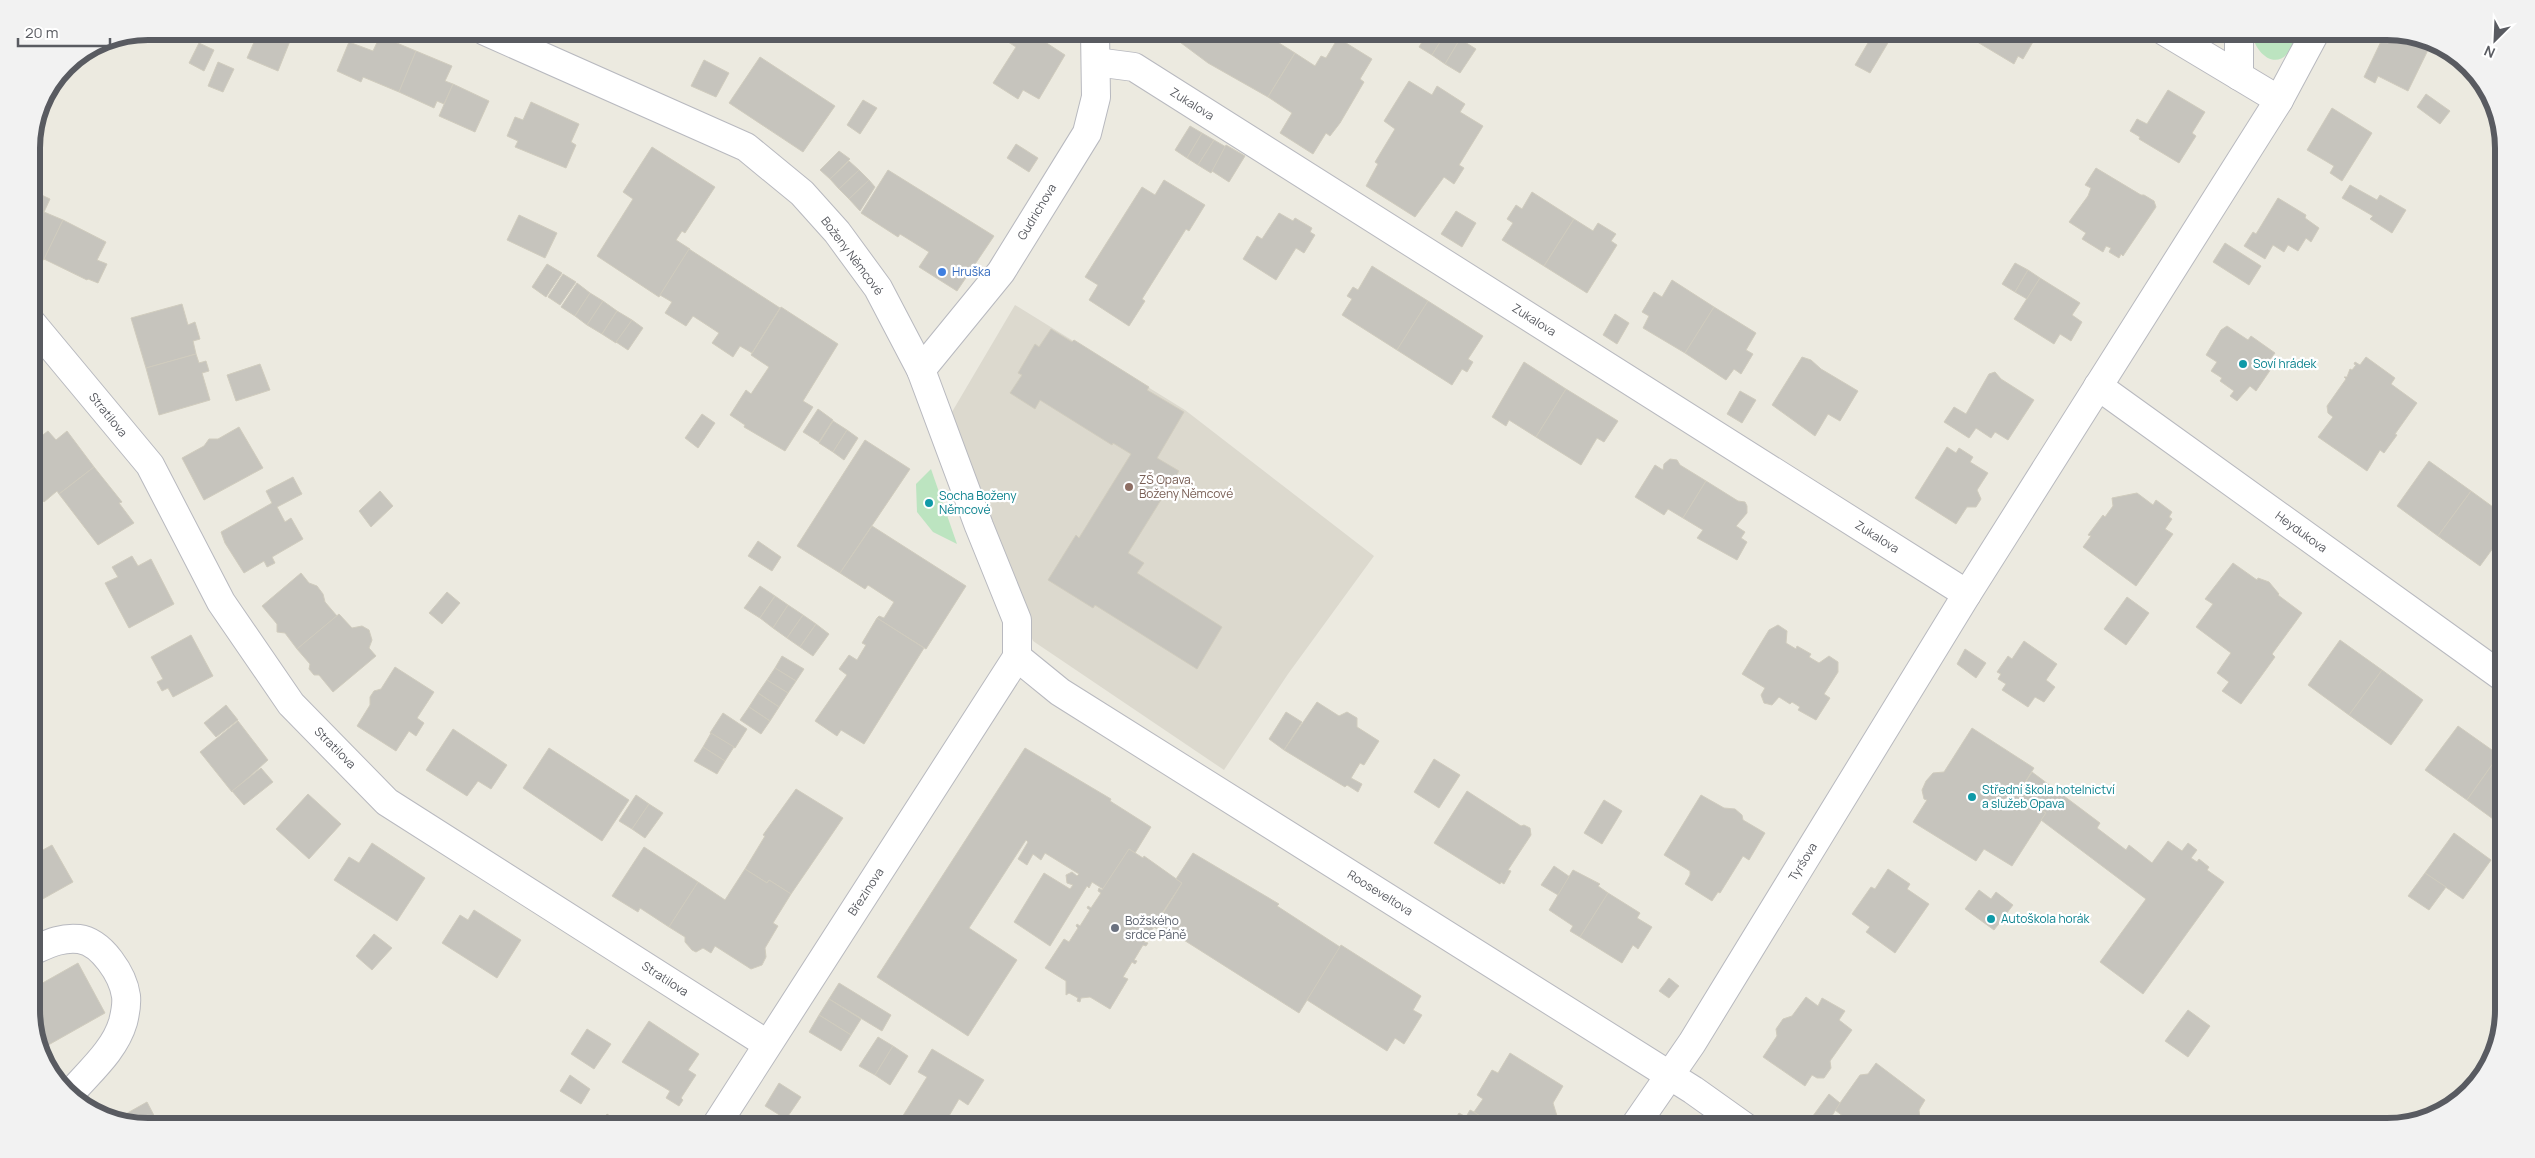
<svg xmlns="http://www.w3.org/2000/svg" width="2535" height="1158" viewBox="0 0 2535 1158" font-family="Manrope,sans-serif">
<style>
.education{fill:#dcd9ce}
.green{fill:#bce4c0}
.building{fill:#c6c4bd;stroke:#d0ccbe}
.lines{fill:none;stroke-linecap:round;stroke-linejoin:round}
.minor-casing{stroke:#b8b9bf;stroke-width:30}
.minor{stroke:#fff;stroke-width:28}
.shop-dot{fill:#3f7fe0;stroke:#fff;stroke-width:2}
.culture-dot{fill:#0f9aa8;stroke:#fff;stroke-width:2}
.education-dot{fill:#8d6e63;stroke:#fff;stroke-width:2}
.worship-dot{fill:#6b7280;stroke:#fff;stroke-width:2}
.labels{text-anchor:middle;stroke-width:4.5;stroke-linejoin:round;paint-order:stroke}
.street-label{font-size:12px;fill:#595b61;stroke:#fff}
.shop-label{font-size:12px;fill:#366cbe;stroke:#fff;text-anchor:start}
.culture-label{font-size:12px;fill:#0d838f;stroke:#fff;text-anchor:start}
.education-label{font-size:12px;fill:#785e54;stroke:#fff;text-anchor:start}
.worship-label{font-size:12px;fill:#5b616d;stroke:#fff;text-anchor:start}
.rim{fill:none;stroke:#595b61;stroke-width:6}
</style>
<rect width="100%" height="100%" fill="#eceae0"/>
<polygon class="education" points="1015,305 1185,410 1374,556 1288,674 1224,770 1033,641 949,417"/>
<g class="green">
<path d="M2253 31H2298C2295 38 2292 48 2287 54 2272 71 2251 47 2253 31Z"/>
<polygon points="931,469 957,544 933,532 917,512 916,484"/>
</g>
<g class="building">
<polygon points="259,31 306,31 302,41 292,36 278,71 247,58"/>
<polygon points="991,31 1043,31 1039,38 1065,55 1039,99 1023,90 1018,99 993,83 1016,47"/>
<polygon points="1165,31 1260,31 1295,53 1268,97 1208,63"/>
<polygon points="1396,31 1417,31 1411,41"/>
<polygon points="1429,31 1447,31 1432,55 1419,47"/>
<polygon points="1447,31 1460,39 1445,64 1432,55"/>
<polygon points="1875,31 1895,31 1870,73 1855,65"/>
<polygon points="1972,31 2033,31 2037,35 2023,59 2018,56 2014,64 1969,37"/>
<polygon points="2386,31 2428,50 2408,91 2378,76 2375,83 2364,77"/>
<polygon points="380,36 416,51 399,92 363,77 361,82 337,71 349,42 373,51"/>
<polygon points="1338,38 1372,59 1360,79 1364,82 1340,123 1330,136 1326,133 1313,154 1280,133 1292,113 1268,97 1295,53 1315,66 1321,56 1326,58"/>
<polygon points="1460,39 1476,49 1460,73 1445,64"/>
<polygon points="199,43 214,50 204,71 189,63"/>
<polygon points="416,51 452,66 445,81 453,84 444,104 437,101 434,108 399,92"/>
<polygon points="760,57 835,106 803,152 729,103"/>
<polygon points="704,60 729,73 716,97 691,86"/>
<polygon points="218,62 234,69 223,92 208,86"/>
<polygon points="1409,81 1432,95 1437,86 1465,104 1460,112 1483,126 1459,165 1464,168 1454,184 1444,177 1415,217 1366,186 1378,164 1375,162 1395,129 1384,121"/>
<polygon points="453,84 489,101 475,132 439,116"/>
<polygon points="2168,90 2205,112 2192,133 2196,136 2179,163 2139,139 2140,137 2130,131 2137,119 2147,124"/>
<polygon points="2426,94 2450,111 2440,124 2417,107"/>
<polygon points="863,100 877,108 860,134 847,125"/>
<polygon points="531,102 579,124 571,142 576,145 566,168 515,147 518,141 507,136 515,117 523,120"/>
<polygon points="2332,108 2372,133 2342,181 2330,173 2334,166 2307,150"/>
<polygon points="1190,126 1202,133 1187,158 1175,150"/>
<polygon points="1202,133 1214,140 1198,165 1187,158"/>
<polygon points="1214,140 1226,147 1211,173 1198,165"/>
<polygon points="1016,144 1038,158 1029,172 1007,158"/>
<polygon points="1226,145 1245,156 1229,182 1212,171"/>
<polygon points="652,147 715,187 685,233 682,231 676,240 690,249 659,297 597,256 633,199 623,192"/>
<polygon points="839,151 850,159 830,179 820,170"/>
<polygon points="849,161 859,170 839,189 830,179"/>
<polygon points="2096,168 2141,195 2144,195 2154,201 2156,207 2123,256 2121,254 2119,258 2109,252 2111,248 2106,246 2103,252 2082,239 2086,233 2069,222 2088,196 2091,188 2085,185"/>
<polygon points="859,170 869,180 849,199 839,189"/>
<polygon points="888,170 994,236 957,291 919,267 929,252 900,234 898,237 861,213"/>
<polygon points="869,180 875,187 860,211 849,199"/>
<polygon points="1164,180 1205,205 1189,231 1186,229 1169,256 1142,299 1145,301 1129,326 1089,300 1098,285 1085,277 1142,187 1155,195"/>
<polygon points="2350,185 2377,200 2380,195 2406,210 2392,233 2370,219 2373,216 2342,198"/>
<polygon points="31,190 50,199 44,212 63,220 44,260 40,258 35,267 31,265"/>
<polygon points="1532,192 1574,219 1544,266 1502,240 1513,223 1507,219 1516,205 1522,209"/>
<polygon points="2278,198 2306,215 2305,218 2319,228 2311,242 2306,238 2298,251 2288,245 2284,252 2273,245 2265,259 2244,246 2253,232 2256,234"/>
<polygon points="1456,211 1476,223 1462,247 1441,234"/>
<polygon points="1279,213 1293,221 1295,218 1312,228 1310,232 1315,235 1304,253 1296,248 1276,280 1243,259 1257,236 1262,239"/>
<polygon points="519,215 557,233 545,258 507,240"/>
<polygon points="1574,219 1593,231 1598,223 1616,234 1611,241 1617,245 1587,293 1544,266"/>
<polygon points="63,220 106,242 97,260 107,264 98,283 88,279 87,280 44,259"/>
<polygon points="2225,243 2261,266 2249,285 2213,262"/>
<polygon points="689,249 780,308 752,353 740,346 733,357 712,343 719,333 693,316 686,326 665,313 672,302 660,295"/>
<polygon points="2015,263 2028,270 2015,292 2002,284"/>
<polygon points="547,264 562,273 546,297 532,287"/>
<polygon points="1372,266 1428,301 1397,350 1342,315 1352,299 1347,296 1353,287 1358,290"/>
<polygon points="2028,270 2040,278 2027,299 2015,292"/>
<polygon points="563,274 576,282 560,305 548,297"/>
<polygon points="2040,278 2080,303 2072,315 2082,322 2071,341 2060,334 2054,344 2014,319"/>
<polygon points="1672,280 1714,307 1685,353 1643,328 1649,316 1642,312 1654,292 1662,297"/>
<polygon points="577,283 590,293 575,316 561,307"/>
<polygon points="590,293 603,301 587,325 575,316"/>
<polygon points="603,301 617,311 602,334 587,325"/>
<polygon points="1428,301 1483,336 1468,359 1473,362 1467,372 1462,369 1452,385 1397,350"/>
<polygon points="182,304 188,325 195,322 200,339 193,341 196,354 146,368 131,318"/>
<polygon points="781,307 838,344 803,401 813,407 785,451 744,427 745,425 730,415 746,390 751,394 769,367 751,355"/>
<polygon points="1714,307 1756,333 1746,350 1753,354 1741,374 1734,369 1726,380 1685,353"/>
<polygon points="617,311 632,320 616,343 602,334"/>
<polygon points="1615,314 1629,323 1617,344 1603,335"/>
<polygon points="632,320 643,328 628,350 616,342"/>
<polygon points="2227,326 2248,340 2251,336 2275,353 2268,362 2273,366 2256,391 2250,386 2237,401 2230,396 2234,391 2220,381 2222,378 2211,371 2217,362 2206,355 2221,330"/>
<polygon points="1051,329 1072,342 1074,340 1149,387 1147,390 1184,412 1157,458 1179,471 1128,553 1144,563 1137,573 1222,627 1197,669 1095,605 1093,608 1048,580 1076,535 1079,538 1131,454 1113,443 1112,445 1040,400 1035,409 1010,393 1022,375 1018,373 1035,344 1039,347"/>
<polygon points="196,354 199,363 206,361 209,371 202,373 210,400 159,415 146,368"/>
<polygon points="1802,357 1811,360 1821,369 1858,391 1840,421 1828,414 1815,436 1772,405"/>
<polygon points="2366,357 2395,378 2391,384 2417,403 2395,434 2397,435 2384,453 2380,450 2367,471 2318,437 2333,417 2328,413 2327,406 2346,379 2344,377 2347,377 2350,369 2352,370 2356,365 2354,364 2355,362 2360,365"/>
<polygon points="1524,362 1566,389 1536,437 1509,420 1506,426 1492,417"/>
<polygon points="260,364 270,390 236,401 227,375"/>
<polygon points="1995,372 2001,379 2034,400 2008,440 1995,432 1991,438 1976,428 1969,438 1944,422 1954,407 1966,414 1989,374"/>
<polygon points="31,387 41,399 32,405 37,410 31,414"/>
<polygon points="1566,389 1618,421 1604,442 1597,438 1581,465 1536,437"/>
<polygon points="1740,391 1756,400 1742,423 1727,414"/>
<polygon points="818,409 833,420 819,442 803,432"/>
<polygon points="702,414 715,423 698,448 685,438"/>
<polygon points="833,421 847,430 833,452 819,443"/>
<polygon points="239,427 263,468 204,500 182,458 204,446 209,439 218,439"/>
<polygon points="847,430 858,438 844,460 833,452"/>
<polygon points="48,431 56,440 67,431 94,467 59,494 57,491 44,502 32,486 31,476 40,469 31,459 31,444"/>
<polygon points="865,440 910,469 840,573 797,546"/>
<polygon points="1947,447 1956,453 1959,448 1973,457 1970,462 1988,473 1977,490 1981,499 1976,507 1967,507 1956,524 1915,498"/>
<polygon points="1670,459 1677,460 1680,465 1706,481 1683,518 1668,509 1664,515 1635,497 1655,465 1663,470 1664,464"/>
<polygon points="2429,461 2471,491 2438,536 2397,506"/>
<polygon points="94,467 122,502 119,503 134,523 98,545 59,494"/>
<polygon points="293,477 302,494 277,507 285,522 291,518 303,539 272,557 275,563 267,567 264,561 244,573 225,543 221,532 272,503 266,491"/>
<polygon points="1706,481 1738,501 1745,502 1747,506 1747,513 1736,526 1745,532 1741,538 1747,542 1737,560 1697,538 1703,530 1683,518"/>
<polygon points="380,491 393,506 371,527 359,511"/>
<polygon points="2471,491 2504,515 2504,533 2480,566 2438,536"/>
<polygon points="2137,493 2153,505 2156,500 2172,512 2169,517 2172,519 2165,529 2173,534 2136,586 2083,547 2091,536 2088,535 2103,515 2105,517 2113,506 2112,498"/>
<polygon points="872,526 966,586 926,649 877,618 879,616 884,618 894,602 868,585 865,589 840,573"/>
<polygon points="758,541 781,557 772,571 748,556"/>
<polygon points="132,556 138,566 151,559 174,604 129,628 105,583 118,577 112,567"/>
<polygon points="2233,563 2257,580 2258,578 2269,582 2279,594 2278,595 2302,613 2272,654 2275,657 2241,704 2222,691 2229,682 2217,673 2231,653 2196,627 2213,604 2205,599"/>
<polygon points="301,573 309,583 317,586 323,594 325,602 337,616 297,649 285,633 277,632 277,624 262,606"/>
<polygon points="760,586 775,596 760,618 744,608"/>
<polygon points="447,592 460,603 442,624 429,613"/>
<polygon points="775,596 788,605 773,628 760,618"/>
<polygon points="2127,597 2149,613 2126,645 2104,629"/>
<polygon points="788,605 803,615 787,638 773,628"/>
<polygon points="339,614 352,628 362,626 369,630 372,640 369,648 376,656 333,692 319,675 314,675 309,669 310,664 297,649"/>
<polygon points="803,615 816,624 800,647 787,638"/>
<polygon points="877,618 924,648 864,744 841,730 837,736 815,721 847,675 839,669 849,655 857,660 866,645 862,643"/>
<polygon points="816,624 829,634 813,656 800,647"/>
<polygon points="1778,625 1787,631 1786,643 1796,649 1797,646 1811,654 1809,657 1819,663 1829,656 1838,662 1838,672 1824,694 1830,698 1816,720 1798,710 1800,707 1792,702 1790,704 1779,697 1772,705 1764,703 1761,695 1765,688 1742,674 1769,630"/>
<polygon points="191,635 213,676 173,697 168,688 162,691 157,682 163,679 151,657"/>
<polygon points="2340,640 2382,670 2349,715 2308,685"/>
<polygon points="2024,641 2057,664 2046,680 2055,687 2044,702 2035,697 2028,707 2002,690 2006,684 1998,679 2001,674 1997,672 2008,656 2012,659"/>
<polygon points="1965,649 1986,663 1976,678 1957,664"/>
<polygon points="782,656 804,669 796,681 775,668"/>
<polygon points="395,667 434,692 417,718 424,723 416,736 409,731 396,751 357,726 370,705 370,697 374,691 381,689"/>
<polygon points="775,668 796,681 788,693 767,680"/>
<polygon points="2382,670 2423,700 2391,745 2349,715"/>
<polygon points="767,680 788,693 779,707 758,693"/>
<polygon points="758,693 779,707 770,721 749,707"/>
<polygon points="1317,702 1339,716 1347,712 1357,718 1357,727 1379,741 1364,765 1360,763 1351,778 1362,784 1358,792 1347,785 1345,787 1284,750"/>
<polygon points="226,705 238,720 216,737 204,723"/>
<polygon points="749,707 770,721 761,734 740,720"/>
<polygon points="1286,712 1302,722 1284,750 1269,739"/>
<polygon points="723,713 747,729 735,748 710,733"/>
<polygon points="238,721 268,760 232,792 200,752"/>
<polygon points="2458,726 2499,755 2467,800 2425,770"/>
<polygon points="1972,728 2034,768 2017,795 2046,813 2012,866 1984,849 1976,861 1913,822 1927,800 1924,799 1922,790 1926,781 1933,773 1944,772"/>
<polygon points="453,729 507,765 491,789 478,781 467,796 426,770"/>
<polygon points="711,733 734,747 725,761 703,747"/>
<polygon points="703,747 725,761 717,774 694,761"/>
<polygon points="549,748 629,800 602,841 523,788"/>
<polygon points="1025,748 1111,799 1110,801 1151,827 1135,853 1129,849 1103,889 1092,882 1089,888 1087,886 1050,946 1014,922 1044,873 1070,889 1073,885 1067,883 1066,875 1072,872 1077,876 1079,874 1045,853 1041,860 1033,854 1027,865 1018,859 1028,842 1026,840 969,928 1017,960 968,1036 877,977"/>
<polygon points="2499,755 2504,759 2504,827 2467,800"/>
<polygon points="1434,759 1460,775 1439,808 1414,792"/>
<polygon points="261,768 273,782 244,805 232,791"/>
<polygon points="2032,772 2100,823 2097,828 2126,850 2129,845 2152,863 2168,841 2182,851 2188,843 2197,850 2191,858 2197,862 2199,859 2209,867 2207,870 2224,882 2143,994 2100,962 2146,899 2041,820 2046,813 2017,795"/>
<polygon points="796,789 843,818 791,894 769,880 767,883 745,869 765,836 763,835"/>
<polygon points="1467,791 1521,826 1524,825 1530,828 1531,835 1508,870 1511,871 1504,884 1501,882 1500,884 1434,843"/>
<polygon points="308,794 341,824 309,859 276,829"/>
<polygon points="636,795 649,804 632,829 619,821"/>
<polygon points="1701,795 1724,808 1735,809 1742,815 1743,820 1765,833 1749,860 1743,856 1720,893 1718,892 1712,901 1685,884 1690,875 1690,871 1664,855"/>
<polygon points="1604,800 1622,811 1602,844 1584,833"/>
<polygon points="649,804 663,813 645,838 632,829"/>
<polygon points="2454,833 2491,860 2463,899 2425,873"/>
<polygon points="372,843 425,878 397,921 334,880 349,857 359,863"/>
<polygon points="52,845 73,882 32,905 32,856"/>
<polygon points="644,847 698,882 669,927 640,908 638,912 612,896"/>
<polygon points="1129,849 1143,858 1144,856 1182,883 1155,924 1159,926 1157,929 1154,927 1144,942 1148,943 1146,946 1143,945 1134,960 1137,961 1135,964 1132,962 1123,977 1128,979 1110,1009 1090,997 1081,998 1080,1002 1077,1001 1078,998 1069,993 1066,995 1066,981 1045,968 1064,939 1069,942 1078,928 1076,926 1077,924 1080,926 1090,910 1087,908 1088,906 1091,908 1101,893 1098,891 1099,888 1102,890"/>
<polygon points="1193,853 1279,904 1277,906 1340,947 1299,1013 1157,923 1182,883 1176,879"/>
<polygon points="1554,866 1570,877 1558,895 1541,885"/>
<polygon points="745,869 767,883 769,880 791,894 773,923 778,926 765,948 766,957 762,965 751,969 715,946 711,953 703,948 696,952 692,950 685,942 685,937 669,927 698,882 725,900"/>
<polygon points="1888,869 1910,884 1907,889 1929,904 1895,953 1866,932 1870,927 1852,914 1871,887 1875,889"/>
<polygon points="1573,870 1600,884 1598,886 1608,893 1580,937 1570,931 1573,926 1549,910"/>
<polygon points="2425,873 2446,887 2429,910 2408,896"/>
<polygon points="1979,890 1991,899 1996,892 2013,905 1994,930 1965,909"/>
<polygon points="1608,893 1640,913 1637,918 1652,927 1638,949 1633,945 1622,963 1580,937"/>
<polygon points="474,910 521,940 497,978 442,943 460,915 468,920"/>
<polygon points="374,934 392,948 372,970 356,956"/>
<polygon points="1341,945 1421,996 1413,1010 1422,1015 1404,1044 1395,1038 1387,1051 1307,1000"/>
<polygon points="78,963 105,1013 43,1048 32,1018 32,989"/>
<polygon points="1669,978 1679,986 1669,998 1659,991"/>
<polygon points="839,983 891,1015 882,1031 829,999"/>
<polygon points="1806,997 1818,1006 1822,998 1845,1011 1839,1020 1852,1030 1830,1061 1831,1068 1824,1078 1817,1078 1812,1075 1805,1086 1763,1057 1777,1036 1776,1029 1783,1019 1792,1016"/>
<polygon points="829,999 861,1019 851,1035 819,1015"/>
<polygon points="2188,1010 2210,1026 2188,1057 2165,1041"/>
<polygon points="819,1015 851,1035 841,1051 809,1032"/>
<polygon points="649,1021 699,1054 688,1070 696,1075 681,1098 683,1100 679,1106 666,1098 670,1091 622,1062"/>
<polygon points="587,1029 611,1044 594,1069 571,1054"/>
<polygon points="878,1037 893,1046 875,1075 859,1066"/>
<polygon points="893,1046 908,1056 890,1085 875,1075"/>
<polygon points="932,1049 984,1080 968,1105 959,1099 946,1121 956,1127 896,1127 927,1077 918,1072"/>
<polygon points="1510,1053 1563,1086 1553,1103 1557,1116 1551,1127 1496,1127 1474,1112 1483,1099 1477,1095 1492,1070 1498,1073"/>
<polygon points="1876,1063 1925,1100 1919,1110 1920,1120 1915,1127 1851,1127 1853,1124 1835,1110 1860,1075 1868,1074"/>
<polygon points="570,1075 590,1089 581,1104 560,1091"/>
<polygon points="779,1083 801,1097 786,1119 765,1106"/>
<polygon points="1829,1094 1840,1103 1825,1127 1820,1127 1810,1120"/>
<polygon points="147,1102 160,1127 115,1120"/>
<polygon points="1470,1110 1474,1112 1496,1127 1457,1127 1452,1124 1459,1113 1466,1117"/>
<polygon points="607,1114 626,1127 599,1127"/>
<polygon points="1349,1118 1364,1127 1344,1127"/>
</g>
<g class="lines">
<defs>
<g id="minor">
<polyline points="485,31 746,147 802,193 837,232 878,288 921,370 979,526 1017,620 1017,657"/>
<polyline points="2164,31 2279,100"/>
<polyline points="2239,31 2239,76"/>
<polyline points="1096,62 1134,67 1967,594"/>
<polyline points="31,322 150,465 221,602 291,704 387,802 767,1044"/>
<polyline points="921,370 1001,272 1087,133 1096,97 1095,31"/>
<polyline points="2098,386 2504,678"/>
<polyline points="1017,657 1060,692 1693,1090 1745,1127"/>
<path d="M32 951C48 944 61 937 79 939 102 942 123 975 126 996 127 1004 125 1014 123 1022 115 1050 89 1072 71 1093"/>
<polyline points="715,1127 1017,657"/>
<polyline points="1634,1127 1692,1043 1967,594 2279,100 2316,31"/>
</g>
</defs>
<use href="#minor" class="minor-casing"/>
<use href="#minor" class="minor"/>
</g>
<circle class="shop-dot" cx="942" cy="272" r="5"/>
<g class="culture-dot">
<circle cx="2243" cy="364" r="5"/>
<circle cx="929" cy="503" r="5"/>
<circle cx="1972" cy="797" r="5"/>
<circle cx="1991" cy="919" r="5"/>
</g>
<circle class="education-dot" cx="1129" cy="487" r="5"/>
<circle class="worship-dot" cx="1115" cy="928" r="5"/>
<g class="labels">
<g class="street-label">
<text transform="translate(1192 104) rotate(32)" y="4">Zukalova</text>
<text transform="translate(1037 212) rotate(-59)" y="4">Gudrichova</text>
<text transform="translate(852 256) rotate(53)" y="4">Boženy Němcové</text>
<text transform="translate(1534 320) rotate(32)" y="4">Zukalova</text>
<text transform="translate(108 415) rotate(51)" y="4">Stratilova</text>
<text transform="translate(2301 532) rotate(36)" y="4">Heydukova</text>
<text transform="translate(1877 537) rotate(32)" y="4">Zukalova</text>
<text transform="translate(335 748) rotate(45)" y="4">Stratilova</text>
<text transform="translate(1803 862) rotate(-58)" y="4">Tyršova</text>
<text transform="translate(866 892) rotate(-57)" y="4">Březinova</text>
<text transform="translate(1380 893) rotate(32)" y="4">Rooseveltova</text>
<text transform="translate(665 979) rotate(33)" y="4">Stratilova</text>
</g>
<g class="shop-label">
<text x="952" y="276">Hruška</text>
</g>
<g class="culture-label">
<text x="2253" y="368">Soví hrádek</text>
<text x="939" y="500">Socha Boženy<tspan x="939" dy="14">Němcové</tspan></text>
<text x="1982" y="794">Střední škola hotelnictví<tspan x="1982" dy="14">a služeb Opava</tspan></text>
<text x="2001" y="923">Autoškola horák</text>
</g>
<g class="education-label">
<text x="1139" y="484">ZŠ Opava,<tspan x="1139" dy="14">Boženy Němcové</tspan></text>
</g>
<g class="worship-label">
<text x="1125" y="925">Božského<tspan x="1125" dy="14">srdce Páně</tspan></text>
</g>
</g>
<path d="M0 0H2535V1158H0ZM148 40H2387A108 108 0 0 1 2495 148V1010A108 108 0 0 1 2387 1118H148A108 108 0 0 1 40 1010V148A108 108 0 0 1 148 40Z" fill="#f2f2f2" fill-rule="evenodd"/>
<path class="rim" d="M148 40H2387A108 108 0 0 1 2495 148V1010A108 108 0 0 1 2387 1118H148A108 108 0 0 1 40 1010V148A108 108 0 0 1 148 40Z"/>
<g transform="translate(2495 40) rotate(204)" stroke="#ffffff" stroke-width="4" paint-order="stroke">
<path d="M0-4L9 19L0 12L-9 19Z" fill="#595b61"/>
<text y="-8" font-size="14" font-weight="bold" text-anchor="middle" fill="#595b61">N</text>
</g>
<path d="M18 38v8h92v-8" fill="none" stroke="#595b61" stroke-width="2.5"/>
<text x="25" y="38" font-size="15" fill="#595b61" stroke="#ffffff" stroke-width="4" paint-order="stroke">20 m</text>
</svg>
